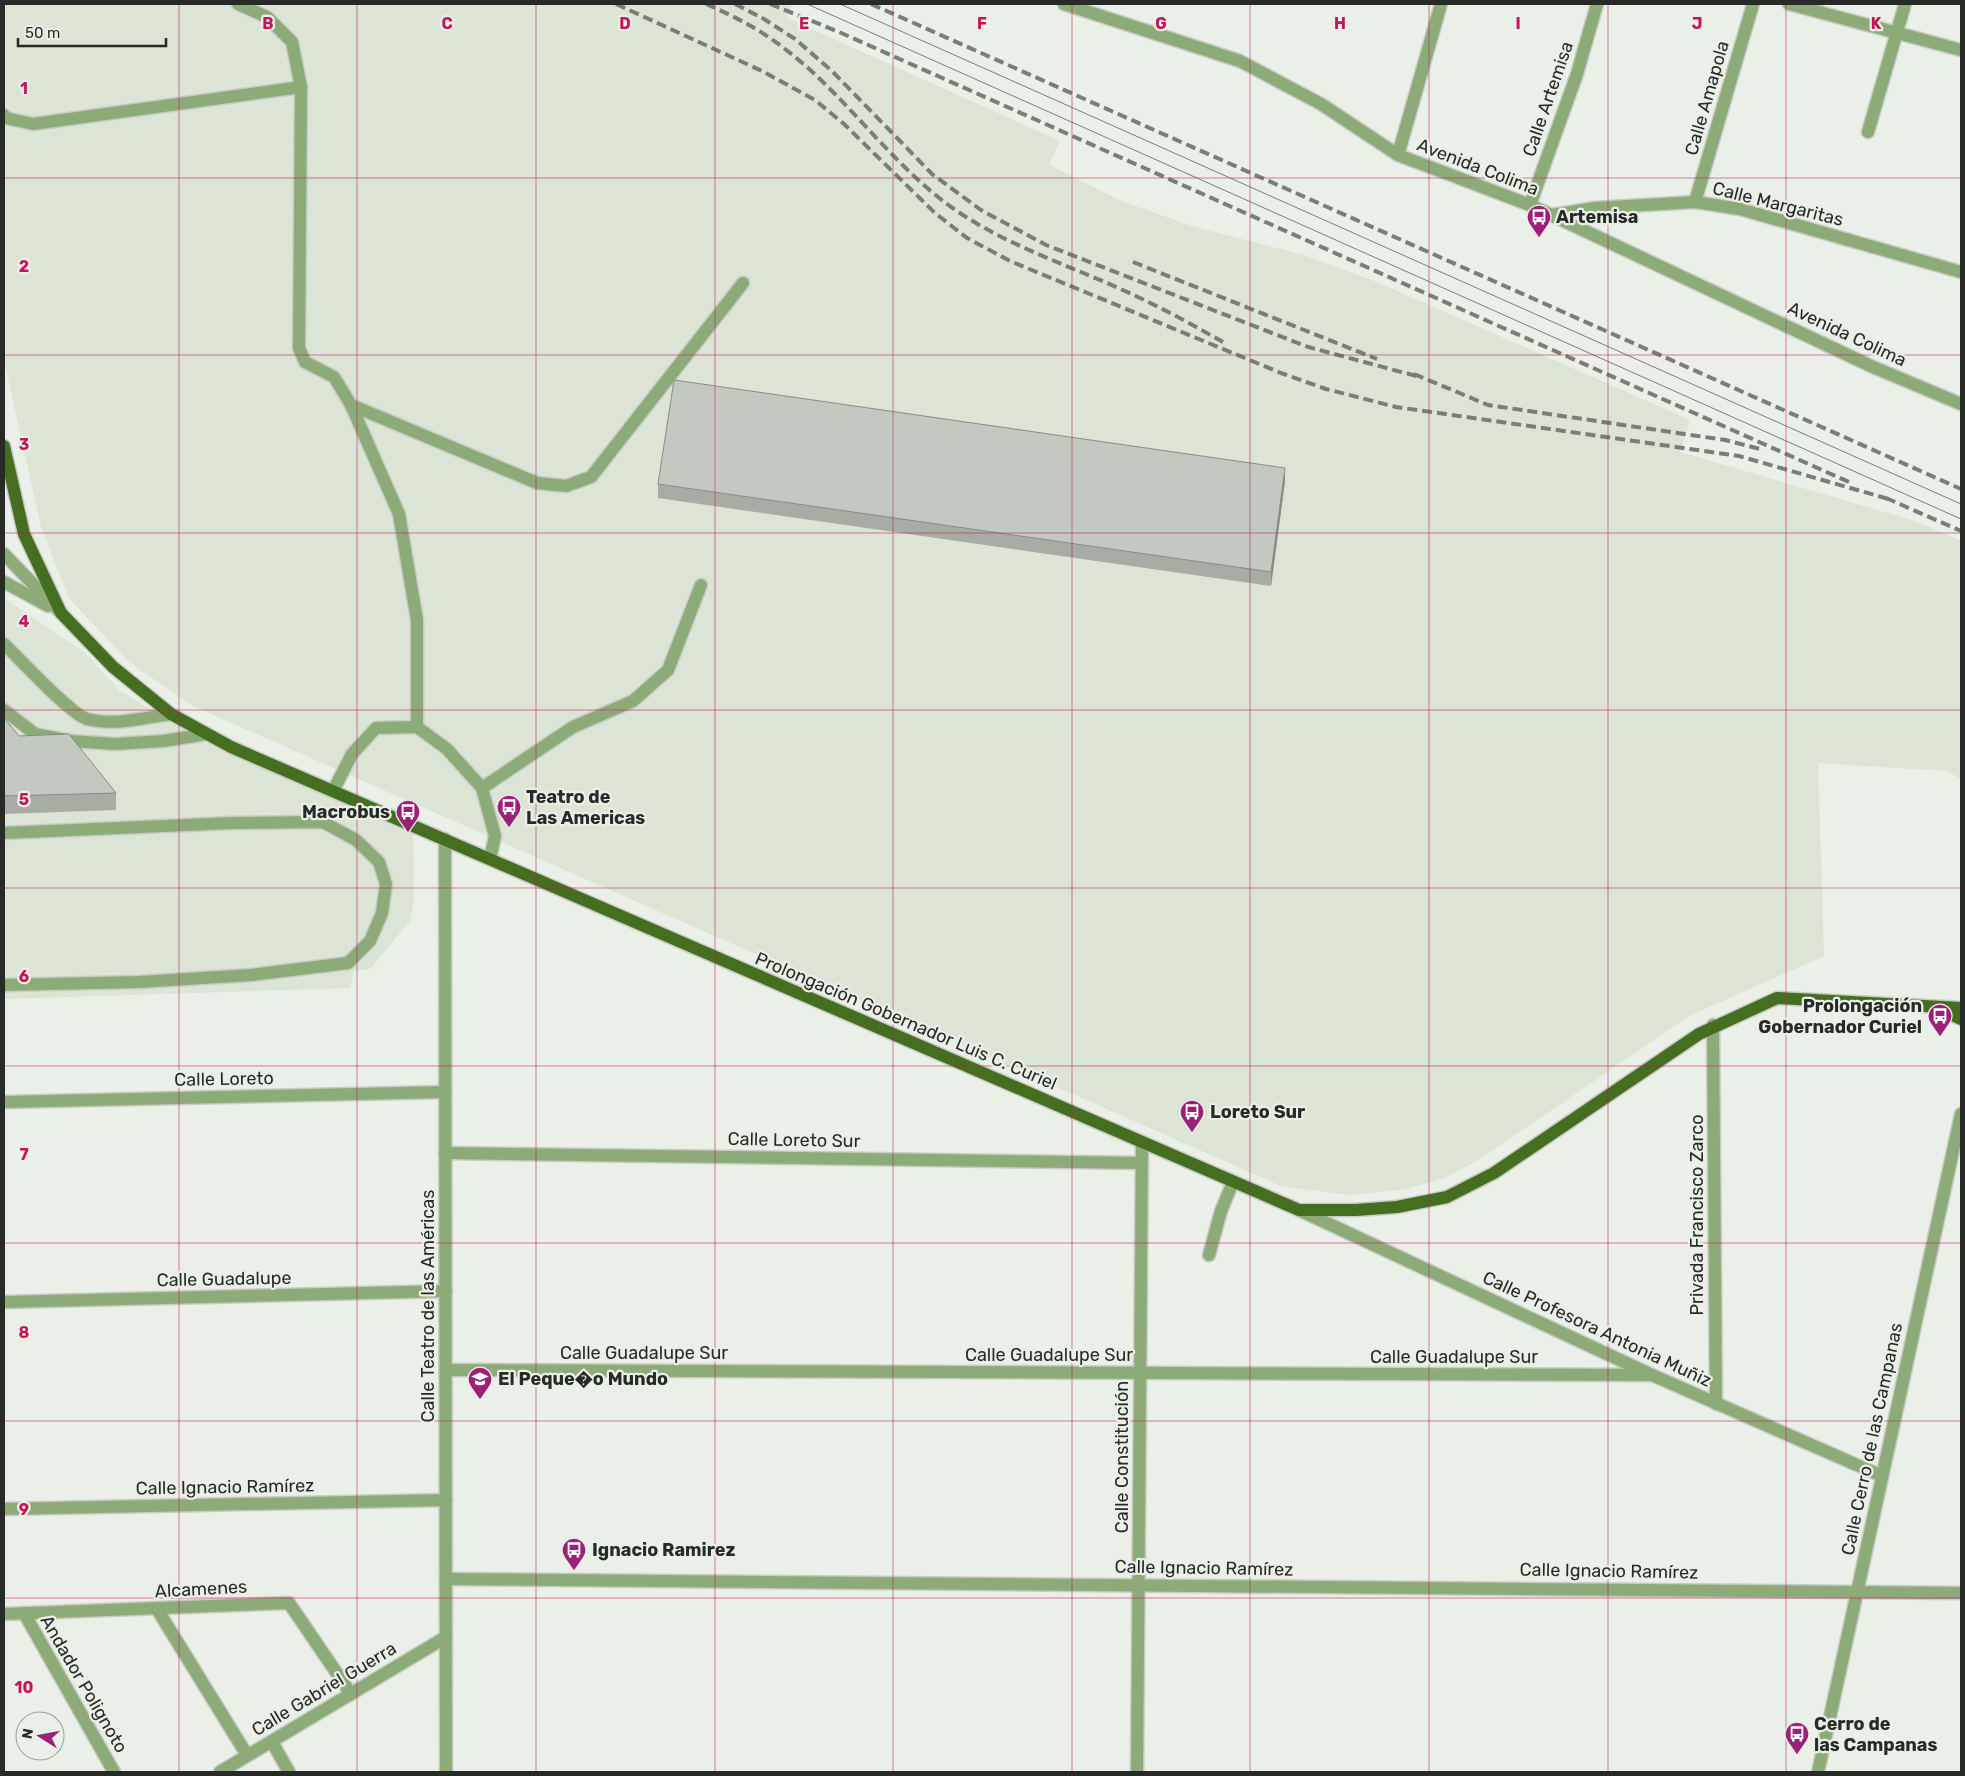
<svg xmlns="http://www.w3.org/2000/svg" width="1965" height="1776" viewBox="0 0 1965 1776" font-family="Rubik,sans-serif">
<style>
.built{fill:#dbe4d5}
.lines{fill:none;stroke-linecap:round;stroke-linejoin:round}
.minor-casing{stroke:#c7ccc4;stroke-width:15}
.major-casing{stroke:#c7ccc4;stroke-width:15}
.minor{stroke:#8daa79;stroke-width:12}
.major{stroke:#456e21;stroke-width:12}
.tram{stroke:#7a7e79;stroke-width:1}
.rail{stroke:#7a7e79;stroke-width:4;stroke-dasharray:10 5;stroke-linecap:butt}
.wall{fill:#a8aca5}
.shaded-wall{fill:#888c86}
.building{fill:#c3c8c0;stroke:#888c86}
.grid{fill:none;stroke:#c2185b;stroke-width:1;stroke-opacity:0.55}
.labels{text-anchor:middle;stroke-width:4.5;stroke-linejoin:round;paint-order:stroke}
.street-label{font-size:18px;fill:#282a27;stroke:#eaefe7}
.poi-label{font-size:18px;font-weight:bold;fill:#282a27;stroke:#eaefe7;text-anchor:start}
.grid-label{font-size:16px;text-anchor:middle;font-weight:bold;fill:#c2185b;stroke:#eaefe7;stroke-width:4.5;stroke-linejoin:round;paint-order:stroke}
</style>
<rect width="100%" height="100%" fill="#eaefe7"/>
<g class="built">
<polygon points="4,4 792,4 787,18 1060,141 1049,165 1121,201 1195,227 1304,255 1377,282 1690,420 1680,452 1915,521 1961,541 1961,779 1947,771 1818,763 1824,956 1689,1016 1483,1157 1445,1178 1406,1189 1349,1195 1281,1186 191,705 128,661 69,598 41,527 4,360"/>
<polygon points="4,598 84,652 120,691 162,716 220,747 413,834 414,899 410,921 370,969 354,971 350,988 4,999"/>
</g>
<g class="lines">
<defs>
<g id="minor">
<polyline points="238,4 267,17 292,42 301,87 299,348 305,362 334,377 351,405 399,514 417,620 417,727"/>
<polyline points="1064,4 1240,61 1321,104 1398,155 1530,205 1873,367 1961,404"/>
<polyline points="1789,4 1961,50"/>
<polyline points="4,115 6,118 33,124 301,87"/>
<polyline points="1868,132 1905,4"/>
<polyline points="1398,155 1441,4"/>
<polyline points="1695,202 1753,4"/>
<polyline points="1530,205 1577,74 1597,4"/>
<polyline points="1552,215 1595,208 1695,202 1740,209 1961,272"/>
<polyline points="351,405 537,483 566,486 591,477 743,283"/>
<polyline points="4,554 61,613"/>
<polyline points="4,582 48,606"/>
<path d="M4 644C20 659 70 714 87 719 114 726 144 718 171 714"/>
<polyline points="4,710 35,734 71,741 115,744 163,741 207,734"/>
<polyline points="482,788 573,727 633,701 668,670 701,585"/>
<polyline points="333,791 352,754 376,728 417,727 447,749 482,788 495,836 490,859"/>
<polyline points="4,833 232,823 323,822 356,840 379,862 386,884 382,913 370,941 348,963 251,975 139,982 4,985"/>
<polyline points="445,839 446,1772"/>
<polyline points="1713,1025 1716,1404"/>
<polyline points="4,1102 445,1092"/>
<polyline points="445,1153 1142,1163"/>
<polyline points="1299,1210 1652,1375 1882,1476"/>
<polyline points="1209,1255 1221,1211 1233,1182"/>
<polyline points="4,1302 446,1291"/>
<polyline points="446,1370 1652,1375"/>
<polyline points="4,1509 446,1500"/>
<polyline points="446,1579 1961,1593"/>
<polyline points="157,1609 247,1755"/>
<polyline points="24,1613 114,1772"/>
<polyline points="4,1614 289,1603 351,1694"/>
<polyline points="272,1742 289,1772"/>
<polyline points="220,1772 446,1637"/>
<polyline points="1137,1772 1142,1142"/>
<polyline points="1818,1772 1961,1114"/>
</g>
<g id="major">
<polyline points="4,446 24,534 61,613 113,667 171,714 231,747 1299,1210 1356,1210 1397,1207 1447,1197 1494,1173 1699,1034 1777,998 1961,1008"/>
<polyline points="1939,1009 1961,1019"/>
</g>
</defs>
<use href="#minor" class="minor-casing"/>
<use href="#major" class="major-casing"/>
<use href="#minor" class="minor"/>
<use href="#major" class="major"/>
<g class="tram">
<polyline points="807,4 1961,519"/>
<polyline points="840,4 1961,504"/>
</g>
<g class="rail">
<polyline points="616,4 762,71 815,100 844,124 935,213 967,238 1010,261 1281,373 1326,389 1396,407 1739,456 1892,500"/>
<path d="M706 4C734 16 761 30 785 49 843 93 885 156 943 201 1002 246 1074 266 1140 298 1168 311 1196 327 1223 342"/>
<polyline points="735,4 764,19 795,39 832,71 932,174 981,210 1046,245 1308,347 1420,377"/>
<polyline points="770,4 839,32 1849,482"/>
<polyline points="871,4 1961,489"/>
<polyline points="1133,262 1377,359"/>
<polyline points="1414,374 1488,405 1725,440 1764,450"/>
<polyline points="1886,498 1961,531"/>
</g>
</g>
<g class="wall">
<polygon points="1285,481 1271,586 658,498 658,484"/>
<polygon points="4,718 19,736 116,793 116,810 4,814"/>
</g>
<polygon class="shaded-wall" points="1285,468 1285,481 1271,586 1271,572"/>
<g class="building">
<polygon points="674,380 1285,468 1271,572 658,484"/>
<polygon points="4,718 19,736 69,734 116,793 4,796"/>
</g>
<path class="grid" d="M179 4V1772M357 4V1772M536 4V1772M715 4V1772M893 4V1772M1072 4V1772M1250 4V1772M1429 4V1772M1608 4V1772M1786 4V1772M4 178H1961M4 355H1961M4 533H1961M4 710H1961M4 888H1961M4 1066H1961M4 1243H1961M4 1421H1961M4 1598H1961"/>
<defs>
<symbol id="bus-pin" viewBox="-11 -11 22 30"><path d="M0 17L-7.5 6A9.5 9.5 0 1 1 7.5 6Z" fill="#9b2077" stroke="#eaefe7"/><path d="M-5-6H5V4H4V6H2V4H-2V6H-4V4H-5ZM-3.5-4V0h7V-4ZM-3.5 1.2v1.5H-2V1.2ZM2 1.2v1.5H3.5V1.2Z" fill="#fff"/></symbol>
<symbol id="school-pin" viewBox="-11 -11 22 30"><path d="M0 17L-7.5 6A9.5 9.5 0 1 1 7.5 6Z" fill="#9b2077" stroke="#eaefe7"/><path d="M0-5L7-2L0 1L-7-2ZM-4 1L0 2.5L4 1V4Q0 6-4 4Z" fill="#fff"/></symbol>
</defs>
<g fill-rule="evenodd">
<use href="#bus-pin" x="1525" y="203" width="28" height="38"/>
<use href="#bus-pin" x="495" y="793" width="28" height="38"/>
<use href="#bus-pin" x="394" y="798" width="28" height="38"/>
<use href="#bus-pin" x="1926" y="1002" width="28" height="38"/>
<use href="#bus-pin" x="1178" y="1098" width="28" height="38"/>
<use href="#school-pin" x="466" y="1365" width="28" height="38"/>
<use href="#bus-pin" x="560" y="1536" width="28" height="38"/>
<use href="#bus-pin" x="1783" y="1720" width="28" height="38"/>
</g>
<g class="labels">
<g class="street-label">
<text transform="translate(1707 98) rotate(-74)" y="6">Calle Amapola</text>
<text transform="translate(1548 99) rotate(-71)" y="6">Calle Artemisa</text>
<text transform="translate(1478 167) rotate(21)" y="6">Avenida Colima</text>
<text transform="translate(1778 204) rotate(14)" y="6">Calle Margaritas</text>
<text transform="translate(1847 334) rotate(25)" y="6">Avenida Colima</text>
<text transform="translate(906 1021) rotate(23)" y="6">Prolongación Gobernador Luis C. Curiel</text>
<text transform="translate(224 1079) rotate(-1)" y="6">Calle Loreto</text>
<text transform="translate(794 1140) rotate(1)" y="6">Calle Loreto Sur</text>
<text transform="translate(1697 1215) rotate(-90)" y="6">Privada Francisco Zarco</text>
<text transform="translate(224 1279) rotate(-1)" y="6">Calle Guadalupe</text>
<text transform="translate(428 1306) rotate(-90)" y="6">Calle Teatro de las Américas</text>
<text transform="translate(1597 1329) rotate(25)" y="6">Calle Profesora Antonia Muñiz</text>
<text x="644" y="1359">Calle Guadalupe Sur</text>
<text x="1049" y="1361">Calle Guadalupe Sur</text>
<text x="1454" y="1363">Calle Guadalupe Sur</text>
<text transform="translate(1872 1439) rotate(-78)" y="6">Calle Cerro de las Campanas</text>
<text transform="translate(1122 1457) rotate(-90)" y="6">Calle Constitución</text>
<text transform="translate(225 1487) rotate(-1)" y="6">Calle Ignacio Ramírez</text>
<text transform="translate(1204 1568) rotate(1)" y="6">Calle Ignacio Ramírez</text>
<text transform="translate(1609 1571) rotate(1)" y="6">Calle Ignacio Ramírez</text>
<text transform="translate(201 1589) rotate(-3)" y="6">Alcamenes</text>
<text transform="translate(84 1684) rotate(60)" y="6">Andador Polignoto</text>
<text transform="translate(324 1689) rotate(-31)" y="6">Calle Gabriel Guerra</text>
</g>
<g class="poi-label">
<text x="1556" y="223">Artemisa</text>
<text x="526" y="803">Teatro de<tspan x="526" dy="21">Las Americas</tspan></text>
<text x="390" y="818" text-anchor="end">Macrobus</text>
<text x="1922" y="1012" text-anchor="end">Prolongación<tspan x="1922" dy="21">Gobernador Curiel</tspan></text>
<text x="1210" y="1118">Loreto Sur</text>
<text x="498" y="1385">El Peque�o Mundo</text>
<text x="592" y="1556">Ignacio Ramirez</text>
<text x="1814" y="1730">Cerro de<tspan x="1814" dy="21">las Campanas</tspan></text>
</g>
</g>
<g class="grid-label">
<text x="268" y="29">B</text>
<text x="447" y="29">C</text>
<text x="625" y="29">D</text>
<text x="804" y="29">E</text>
<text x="982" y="29">F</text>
<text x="1161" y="29">G</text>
<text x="1340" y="29">H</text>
<text x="1518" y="29">I</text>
<text x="1697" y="29">J</text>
<text x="1876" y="29">K</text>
<text x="24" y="94">1</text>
<text x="24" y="272">2</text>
<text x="24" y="450">3</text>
<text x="24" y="627">4</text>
<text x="24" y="805">5</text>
<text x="24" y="982">6</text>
<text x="24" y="1160">7</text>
<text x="24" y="1338">8</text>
<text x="24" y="1515">9</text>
<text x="24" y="1693">10</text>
</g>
<rect width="1965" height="1776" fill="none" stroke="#282a27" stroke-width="10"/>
<g transform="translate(40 1736) rotate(281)"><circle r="24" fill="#eaefe7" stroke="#9ca09a"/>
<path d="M0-4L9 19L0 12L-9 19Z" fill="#9b2077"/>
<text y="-8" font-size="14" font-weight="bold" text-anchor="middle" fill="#282a27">N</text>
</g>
<path d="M18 38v8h148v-8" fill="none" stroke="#282a27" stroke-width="2.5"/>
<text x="25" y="38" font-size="15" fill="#282a27" stroke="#eaefe7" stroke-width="4" paint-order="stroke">50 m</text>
</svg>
